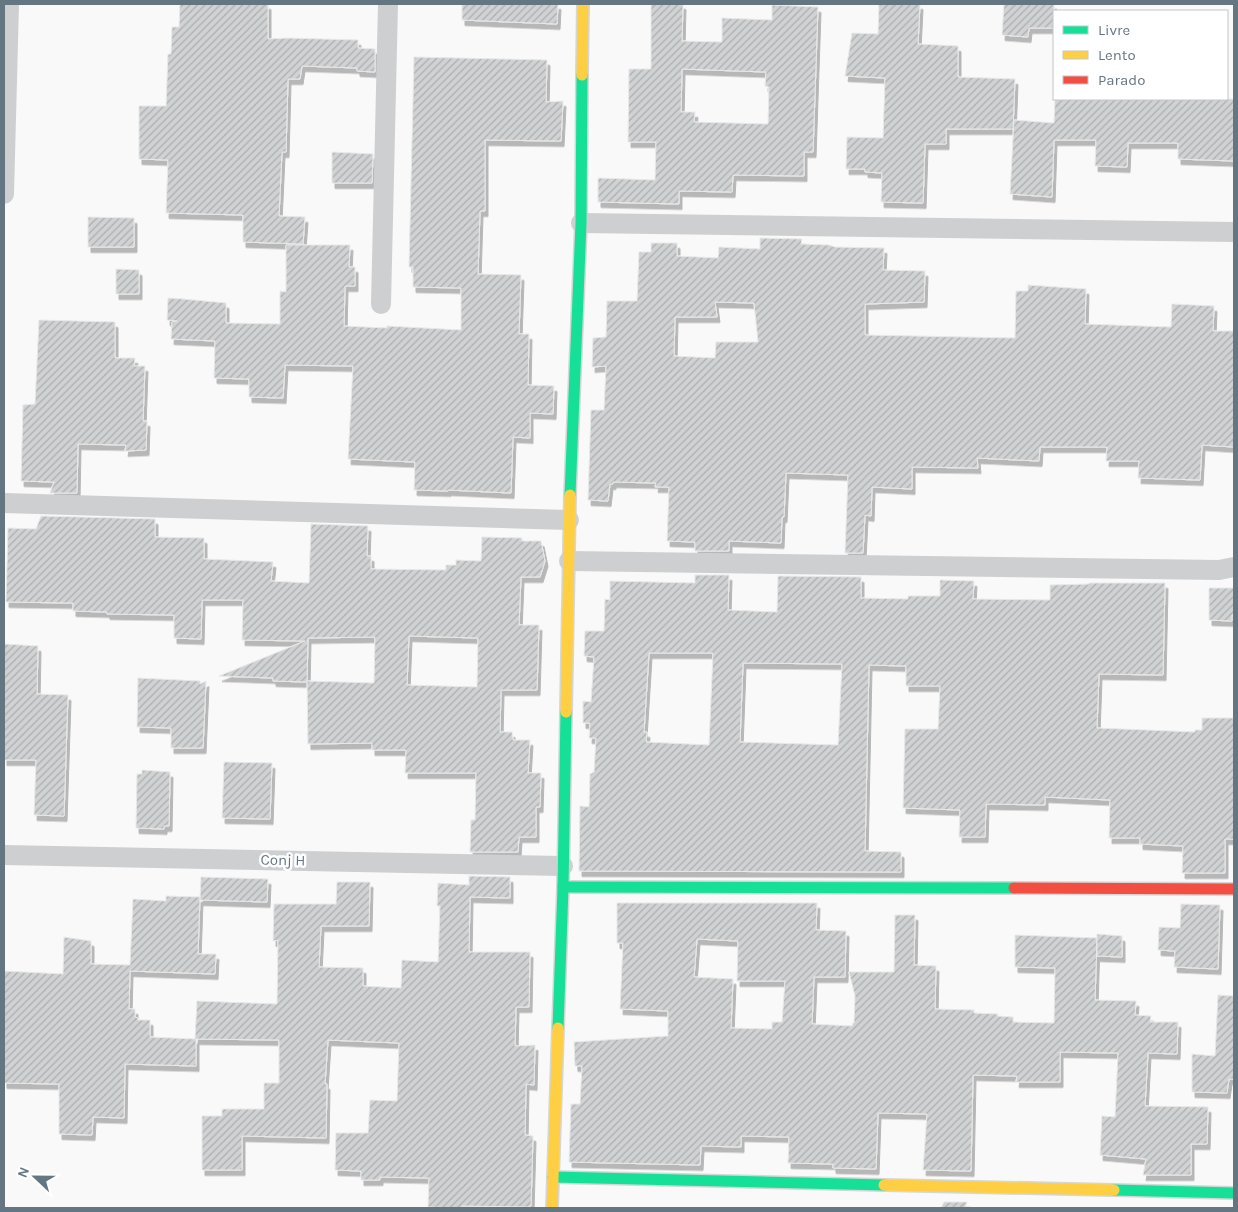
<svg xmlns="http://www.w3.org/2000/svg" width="1238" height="1212" viewBox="0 0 1238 1212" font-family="Karla,sans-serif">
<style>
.building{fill:url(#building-hatch);stroke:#e8e8e8;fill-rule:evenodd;filter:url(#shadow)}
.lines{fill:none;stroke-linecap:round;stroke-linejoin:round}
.fast-casing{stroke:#d5d6d7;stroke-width:14}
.slow-casing{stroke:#d5d6d7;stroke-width:14}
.jam-casing{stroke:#d5d6d7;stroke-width:14}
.street{stroke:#cecfd0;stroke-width:20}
.fast{stroke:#16e098;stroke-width:11}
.slow{stroke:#ffcf43;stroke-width:11}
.jam{stroke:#f24e42;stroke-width:11}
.labels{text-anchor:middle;stroke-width:5;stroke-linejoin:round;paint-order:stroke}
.street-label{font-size:15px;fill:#657683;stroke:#fff}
</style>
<defs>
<pattern id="building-hatch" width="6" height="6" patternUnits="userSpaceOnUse" patternTransform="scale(1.25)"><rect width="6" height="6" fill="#d0d2d3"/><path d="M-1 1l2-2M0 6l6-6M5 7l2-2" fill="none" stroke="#acafb1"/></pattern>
<filter id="shadow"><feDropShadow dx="3" dy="5.5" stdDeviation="0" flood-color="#0004"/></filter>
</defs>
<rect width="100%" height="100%" fill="#f9f9f9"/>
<g class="building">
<polygon points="180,4 268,4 268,39 288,38 358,40 358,48 375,49 375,72 357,71 357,68 302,66 300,79 288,79 286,152 282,152 279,216 305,217 303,244 243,242 243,215 166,213 168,160 139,159 139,106 166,106 168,54 171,54 172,27 179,27"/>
<polygon points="462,4 558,4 557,24 462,20"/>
<path d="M651 4H683L682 41 722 42V18L772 20V5L818 7 813 152H804V176L733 175 732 192 679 191V204L598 202V178L655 180 656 142H628L629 69H651ZM682 69 766 72 765 86 769 87 768 124 694 122 695 112H681Z"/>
<polygon points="879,4 920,4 918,44 958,46 958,77 1015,79 1013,129 946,129 946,144 925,144 923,203 881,202 882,173 865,172 865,169 846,169 847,137 883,138 885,78 845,76 852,33 878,34"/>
<polygon points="1004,4 1054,4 1054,28 1029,28 1028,37 1002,35"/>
<polygon points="414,57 547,60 546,102 563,101 561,141 485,140 485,211 480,211 478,274 521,275 519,334 529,334 528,385 554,386 553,414 530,413 530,438 513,437 511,493 448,490 448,491 414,490 415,462 348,459 353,366 285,365 283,398 249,397 249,379 214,378 215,341 171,339 172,322 177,321 167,320 168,298 183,299 226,303 226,323 280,324 280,291 286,292 286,245 350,245 349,267 355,267 355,286 345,286 344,326 387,328 387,326 461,330 461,288 413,287 413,267 409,267"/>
<polygon points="1055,99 1234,99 1234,161 1178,159 1178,143 1128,143 1127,167 1095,166 1096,140 1054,140 1052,197 1010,194 1014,120 1054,123"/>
<polygon points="332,152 373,154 372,183 332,183"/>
<polygon points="88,217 134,218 134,247 88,247"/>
<path d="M760 238 802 239 801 244 829 245 835 247 884 248 883 270 925 271 924 302 865 304V335L1015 338 1016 291H1028V285L1086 289 1085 324 1171 327 1172 304 1214 306 1213 331H1234V447L1202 445 1200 480 1138 478 1139 461H1106L1107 447H1040L1039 461 977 458 978 468 912 467V489L872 487 871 516 865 515 863 553H845L848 475 786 473 784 517H782L781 543 729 541V551H695V542L667 541 669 487H655L656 483 613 482V484H610L608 501 588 500 591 410H604L606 366 592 367 593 338 606 337 607 301H637L639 252H651V243H677V256L718 258 719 247 760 249ZM715 302 754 303 758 342H716L715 358 674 356 675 317H717Z"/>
<polygon points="116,269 139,270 139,294 116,294"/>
<polygon points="39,320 115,322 115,358 135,358 134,366 145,366 143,421 147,421 146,450 125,451 126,445 78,444 77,493 50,493 54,482 21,481 23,405 35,404"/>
<path d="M41 516 155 519V537L204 538V559L273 562 271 581 309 583 311 524 368 526 367 556H371V569L446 570V565H456V560L481 561 482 537 522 538V541H541L545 561 540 577H521L519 625H539L537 690H501L500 732H512L513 740H530L528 773H541L540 807H536V837H519L518 852H470L471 820H475L476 773H405L406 750H372V743L308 744 307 681 374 683 375 637 308 638 307 682 273 681V678L219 676 305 641 242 640 243 600H202L201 639 174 638V615L107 614V612L73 611V603L6 602 8 528 36 529ZM409 636 478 638 477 687 407 685Z"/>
<path d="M695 575H729L728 610 777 612 778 576 861 577V598L908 599V596H940V580L974 581 973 599 1050 600V585L1089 584V583H1165L1163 675 1099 674 1097 728 1195 732V730H1202V718H1234V839H1225V873H1182L1183 846 1140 844V838H1109L1110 800 1045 797V805L986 804 985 837H959L960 810 903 808 905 729H938L940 686H906V666L869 665 865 851 901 852V872L579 871 580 806 589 807 590 774 594 772 596 738H589L590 723H583V701L591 702 594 657 584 656 585 631H604L605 599 610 600V581L695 583ZM649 653H713L709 745 646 742 647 732H644ZM743 663 842 664 838 745 740 742Z"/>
<polygon points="1209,588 1234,588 1234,615 1232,615 1232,621 1209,620"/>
<polygon points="4,644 38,646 37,694 68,695 64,816 34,815 36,760 4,760"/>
<polygon points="138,678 200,681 200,684 206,681 203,748 171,748 171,728 137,727"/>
<polygon points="224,762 272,763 270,819 222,818"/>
<polygon points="142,770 170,772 169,826 164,826 164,829 136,828 137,774 142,774"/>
<polygon points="469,876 510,877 510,898 470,897 469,952 530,952 529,1007 516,1007 515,1046 535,1045 534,1085 526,1084 525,1135 533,1136 531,1206 527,1207 462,1206 462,1208 428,1207 429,1178 380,1177 380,1180 361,1180 361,1171 335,1170 336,1133 368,1133 370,1100 397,1101 399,1043 328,1040 325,1084 327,1084 326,1138 242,1136 242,1170 202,1170 202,1116 222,1116 222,1109 264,1109 264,1083 279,1083 279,1040 196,1039 196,1066 125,1064 124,1118 93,1117 92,1135 59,1134 59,1084 4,1083 4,971 63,974 64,937 91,941 91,964 130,965 133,899 166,901 166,896 200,897 198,954 216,954 215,974 130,971 129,1009 135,1009 135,1017 138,1018 138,1020 150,1020 150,1037 195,1039 197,1001 277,1004 278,940 273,941 274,904 336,904 337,882 370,882 369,926 321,926 319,967 363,968 363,986 401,988 402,960 438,962 440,906 437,906 438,883 469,885"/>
<polygon points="201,877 268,879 267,902 200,900"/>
<path d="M617 903H817L816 930 846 931 845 977H814L812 1024 852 1026 853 1023H854L855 996 849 972H894L895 915H915L914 965 936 966 935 1009 974 1010V1013L998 1014 997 1016 1013 1017V1022L1054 1023 1055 968 1015 967V935L1097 938 1095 1000 1136 1001 1135 1015 1151 1016 1150 1022H1178L1177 1054 1148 1053 1145 1106 1208 1107 1207 1144H1191V1175H1143L1146 1159 1100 1155 1102 1116 1115 1117 1118 1053 1060 1052V1082H1016L1017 1076 973 1075 971 1171 923 1170 927 1114 878 1113 876 1169 833 1168V1164L788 1163 789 1137 741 1136V1147L701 1146 700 1165 569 1162 571 1104H580L582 1066H575L574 1042 668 1036V1011L620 1009 623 943H617ZM697 939 738 941 737 981H785L782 1022H772V1029L731 1028 733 979 694 977Z"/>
<polygon points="1181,904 1220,905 1218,969 1174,967 1175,951 1158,950 1159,927 1180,928"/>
<polygon points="1097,934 1122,936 1122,957 1097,956"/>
<polygon points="1218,995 1234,996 1234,1079 1229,1079 1227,1093 1192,1092 1192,1054 1215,1056"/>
<polygon points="944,1202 967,1202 965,1208 941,1208"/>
</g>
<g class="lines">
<defs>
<g id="fast">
<polyline points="570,495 581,223 582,75"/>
<polyline points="563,887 1014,888"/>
<polyline points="558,1028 563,887 566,712"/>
<polyline points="553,1177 884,1185"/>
<polyline points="1114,1190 1234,1193"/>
</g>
<g id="slow">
<polyline points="582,75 583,4"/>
<polyline points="566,712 570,495"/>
<polyline points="884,1185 1114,1190"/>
<polyline points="552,1208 558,1028"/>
</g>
<polyline id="jam" points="1014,888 1234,889"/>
</defs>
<use href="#fast" class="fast-casing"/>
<use href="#slow" class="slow-casing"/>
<use href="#jam" class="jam-casing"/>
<g class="street">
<polyline points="4,194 9,4"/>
<polyline points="581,223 1234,232"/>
<polyline points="381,304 388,4"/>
<polyline points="4,503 569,520"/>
<polyline points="569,561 1219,570 1234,567"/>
<polyline points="4,855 563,866"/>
</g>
<use href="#fast" class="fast"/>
<use href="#slow" class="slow"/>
<use href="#jam" class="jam"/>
</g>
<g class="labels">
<g class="street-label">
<text transform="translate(283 860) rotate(1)" y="5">Conj H</text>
</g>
</g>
<rect width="1238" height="1212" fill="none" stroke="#657683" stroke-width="10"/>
<rect x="1053" y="10" width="175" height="90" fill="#ffffff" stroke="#c1c8cd"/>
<rect x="1063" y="26" width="25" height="8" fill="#16e098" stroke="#c1c8cd"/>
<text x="1098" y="35" font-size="15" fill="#657683">Livre</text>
<rect x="1063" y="51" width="25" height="8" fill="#ffcf43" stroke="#c1c8cd"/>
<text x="1098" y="60" font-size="15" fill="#657683">Lento</text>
<rect x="1063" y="76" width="25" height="8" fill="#f24e42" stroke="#c1c8cd"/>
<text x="1098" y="85" font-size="15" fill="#657683">Parado</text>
<g transform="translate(35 1177) rotate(292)" stroke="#ffffff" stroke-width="4" paint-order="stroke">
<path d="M0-4L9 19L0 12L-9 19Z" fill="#657683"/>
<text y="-8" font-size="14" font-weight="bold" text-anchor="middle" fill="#657683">N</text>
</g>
</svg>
